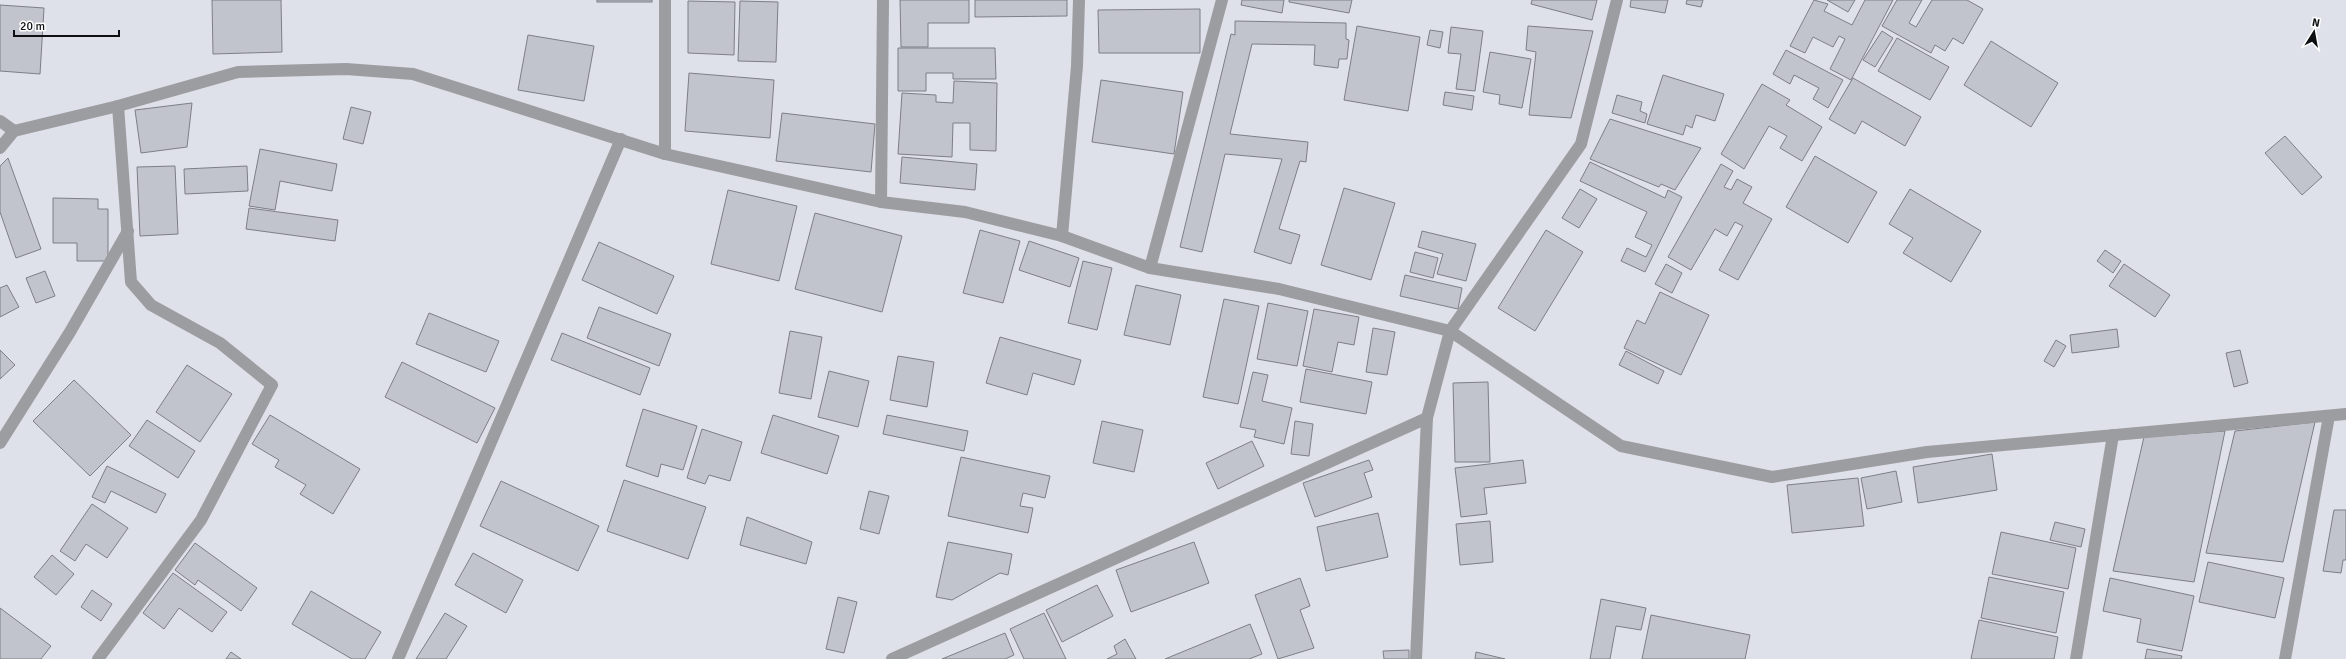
<svg xmlns="http://www.w3.org/2000/svg" width="2346" height="659" viewBox="0 0 2346 659" font-family="Signika,sans-serif">
<style>
.building{fill:#c2c4cd;stroke:#7d7e86}
.lines{fill:none;stroke-linecap:round;stroke-linejoin:round}
.street{stroke:#9c9da1;stroke-width:12}
</style>
<rect width="100%" height="100%" fill="#dfe1ea"/>
<g class="building">
<polygon points="212,0 281,0 282,52 213,54"/>
<rect x="597" y="0" width="55" height="2"/>
<polygon points="900,0 969,0 969,23 928,23 928,47 901,47"/>
<polygon points="975,0 1067,0 1067,16 975,17"/>
<polygon points="1242,0 1284,0 1282,13 1241,5"/>
<polygon points="1289,0 1352,0 1349,13 1289,2"/>
<polygon points="1532,0 1597,0 1592,20 1531,4"/>
<polygon points="1631,0 1668,0 1665,13 1630,7"/>
<polygon points="1687,0 1703,0 1701,7 1686,4"/>
<polygon points="1814,0 1828,4 1824,11 1852,25 1865,0 1893,0 1851,80 1830,69 1845,39 1839,36 1833,47 1813,37 1805,53 1790,46"/>
<polygon points="1827,0 1855,0 1848,12"/>
<polygon points="1897,0 1922,0 1909,23 1916,27 1932,0 1967,0 1983,9 1963,44 1953,38 1945,51 1935,45 1931,53 1882,26"/>
<polygon points="688,1 735,2 734,55 688,53"/>
<polygon points="740,1 778,2 776,62 738,61"/>
<polygon points="0,5 44,8 40,74 0,71"/>
<polygon points="1200,9 1200,53 1099,53 1098,10"/>
<polygon points="1235,21 1346,23 1346,39 1349,40 1347,59 1339,59 1338,68 1314,65 1315,45 1252,44 1230,134 1308,142 1306,162 1300,161 1279,229 1300,235 1291,264 1254,252 1282,159 1225,154 1202,252 1180,247 1231,34 1235,35"/>
<polygon points="1357,26 1420,37 1408,111 1344,100"/>
<polygon points="1528,26 1593,31 1571,118 1529,115 1536,52 1526,50"/>
<polygon points="1451,27 1483,31 1475,91 1456,89 1461,54 1448,53"/>
<polygon points="1430,30 1443,32 1440,48 1427,45"/>
<polygon points="1882,31 1893,38 1875,67 1863,60"/>
<polygon points="528,35 594,46 584,101 518,90"/>
<polygon points="1897,38 1949,67 1930,100 1878,71"/>
<polygon points="1991,41 2058,83 2031,127 1964,85"/>
<polygon points="898,48 995,48 996,79 953,79 953,73 926,73 926,91 898,91"/>
<polygon points="1786,50 1843,80 1828,108 1813,99 1819,88 1794,75 1790,84 1773,74"/>
<polygon points="1490,52 1531,59 1522,108 1499,104 1500,95 1483,92"/>
<polygon points="689,73 774,80 770,138 685,131"/>
<polygon points="1663,75 1724,94 1715,121 1696,115 1692,128 1686,125 1683,135 1647,124"/>
<polygon points="1853,78 1921,117 1905,146 1862,121 1855,134 1829,119"/>
<polygon points="1101,80 1183,92 1174,154 1092,142"/>
<polygon points="954,81 997,83 996,151 970,150 970,123 953,123 952,157 898,154 902,93 936,95 936,102 953,103"/>
<polygon points="1762,84 1790,100 1786,105 1822,127 1802,161 1780,148 1787,136 1769,126 1744,169 1721,154"/>
<polygon points="1445,92 1474,96 1472,110 1443,105"/>
<polygon points="1617,95 1642,102 1640,111 1647,114 1645,123 1612,113"/>
<polygon points="192,103 187,147 141,153 135,110"/>
<polygon points="351,107 371,112 363,144 343,139"/>
<polygon points="782,113 875,124 871,172 776,161"/>
<polygon points="1610,119 1701,148 1675,190 1661,184 1659,187 1590,159"/>
<polygon points="2285,136 2322,177 2302,195 2265,153"/>
<polygon points="260,149 337,164 332,191 280,181 275,210 249,206"/>
<polygon points="1815,156 1877,192 1848,243 1786,207"/>
<polygon points="902,157 977,164 975,190 900,183"/>
<polygon points="8,158 41,249 16,258 0,212 0,166"/>
<polygon points="1590,162 1665,198 1668,190 1682,197 1645,272 1621,261 1627,248 1646,257 1652,245 1635,237 1647,212 1580,181"/>
<polygon points="1721,164 1733,171 1724,187 1731,190 1737,179 1752,187 1743,203 1772,219 1738,280 1719,270 1743,226 1735,222 1727,236 1715,229 1691,270 1668,257"/>
<polygon points="175,166 178,234 140,236 137,167"/>
<polygon points="247,166 248,191 185,194 184,169"/>
<polygon points="1344,188 1395,203 1371,280 1321,265"/>
<polygon points="1580,189 1597,199 1579,228 1562,218"/>
<polygon points="1910,189 1981,231 1951,282 1903,253 1913,238 1889,224"/>
<polygon points="728,190 797,206 779,281 711,264"/>
<polygon points="53,198 98,199 98,209 108,209 108,261 77,261 77,243 53,243"/>
<polygon points="249,208 338,220 335,241 246,229"/>
<polygon points="815,213 902,236 882,312 795,289"/>
<polygon points="980,230 1020,241 1003,303 963,293"/>
<polygon points="1546,230 1583,252 1535,331 1498,308"/>
<polygon points="1422,231 1476,244 1466,281 1437,274 1443,254 1418,247"/>
<polygon points="1029,241 1079,258 1070,287 1019,270"/>
<polygon points="599,242 674,276 657,314 582,280"/>
<polygon points="2105,250 2121,261 2113,273 2097,261"/>
<polygon points="1415,252 1438,258 1433,278 1410,272"/>
<polygon points="1083,261 1112,268 1097,330 1068,323"/>
<polygon points="1666,264 1682,273 1672,293 1655,284"/>
<polygon points="2124,264 2170,295 2155,317 2109,286"/>
<polygon points="45,271 55,296 36,303 26,278"/>
<polygon points="1405,275 1462,288 1458,309 1400,296"/>
<polygon points="7,285 19,307 0,317 0,288"/>
<polygon points="1136,285 1181,295 1170,345 1124,335"/>
<polygon points="1660,292 1709,315 1681,375 1624,348 1637,320 1645,324"/>
<polygon points="1224,299 1259,306 1238,404 1203,397"/>
<polygon points="1268,303 1308,311 1297,366 1257,359"/>
<polygon points="599,307 671,334 659,366 587,338"/>
<polygon points="1314,309 1359,317 1354,345 1338,342 1332,372 1303,366"/>
<polygon points="429,313 499,341 486,372 416,344"/>
<polygon points="1373,328 1395,332 1387,375 1366,372"/>
<polygon points="2117,329 2119,347 2072,353 2070,335"/>
<polygon points="790,331 822,337 811,399 779,393"/>
<polygon points="562,333 650,368 640,395 551,360"/>
<polygon points="1000,337 1081,360 1074,385 1033,373 1027,395 986,383"/>
<polygon points="2056,340 2066,346 2054,367 2044,361"/>
<polygon points="0,350 15,365 0,379"/>
<polygon points="2240,350 2248,383 2234,387 2226,353"/>
<polygon points="1626,351 1664,371 1658,384 1619,365"/>
<polygon points="898,356 934,362 927,407 890,400"/>
<polygon points="402,362 495,408 477,443 385,397"/>
<polygon points="187,365 232,394 200,442 156,412"/>
<polygon points="1306,369 1372,382 1366,414 1300,402"/>
<polygon points="829,371 869,381 858,427 818,417"/>
<polygon points="1253,372 1268,375 1262,401 1292,408 1284,444 1254,437 1256,430 1240,427"/>
<polygon points="74,380 131,435 90,476 33,421"/>
<polygon points="1488,382 1490,462 1455,462 1453,383"/>
<polygon points="643,409 697,426 683,470 661,464 658,477 626,466"/>
<polygon points="270,415 360,469 333,514 300,494 306,485 275,467 279,460 252,444"/>
<polygon points="773,415 839,436 827,474 761,453"/>
<polygon points="887,415 968,431 964,451 883,434"/>
<polygon points="147,420 195,451 178,478 129,446"/>
<polygon points="1102,421 1143,430 1134,472 1093,463"/>
<polygon points="1295,421 1313,424 1309,456 1291,454"/>
<polygon points="2315,422 2283,562 2206,553 2235,431"/>
<polygon points="702,429 742,442 730,481 709,475 705,484 687,478"/>
<polygon points="2225,431 2194,582 2113,571 2144,437"/>
<polygon points="1252,441 1264,466 1218,489 1206,463"/>
<polygon points="1992,454 1997,490 1918,503 1913,467"/>
<polygon points="961,457 1050,476 1045,498 1023,493 1020,506 1033,508 1028,533 948,516"/>
<polygon points="1369,460 1373,470 1364,473 1372,497 1315,517 1303,483"/>
<polygon points="1523,460 1526,483 1484,488 1487,514 1461,517 1455,468"/>
<polygon points="107,466 166,494 156,513 111,491 105,503 92,497"/>
<polygon points="1896,471 1902,502 1867,509 1861,478"/>
<polygon points="1858,478 1864,526 1792,533 1787,485"/>
<polygon points="624,480 706,507 688,559 607,531"/>
<polygon points="501,481 599,526 578,571 480,526"/>
<polygon points="869,491 889,496 879,534 860,529"/>
<polygon points="92,504 128,528 107,558 86,544 75,561 60,551"/>
<polygon points="2334,510 2346,510 2346,560 2343,560 2341,573 2323,571"/>
<polygon points="1378,513 1388,557 1326,571 1317,527"/>
<polygon points="747,517 812,542 806,564 740,545"/>
<polygon points="1490,521 1493,562 1460,565 1456,524"/>
<polygon points="2055,522 2085,529 2081,547 2050,540"/>
<polygon points="2001,532 2076,548 2068,589 1992,574"/>
<polygon points="948,542 1012,554 1008,575 1000,573 952,600 936,597"/>
<polygon points="1194,542 1209,583 1131,612 1116,570"/>
<polygon points="195,543 257,588 241,611 198,580 195,585 175,570"/>
<polygon points="473,553 523,580 506,613 455,585"/>
<polygon points="52,555 74,574 56,595 34,577"/>
<polygon points="2208,562 2284,578 2275,618 2199,602"/>
<polygon points="173,573 227,612 212,632 179,608 164,629 143,613"/>
<polygon points="1989,577 2064,592 2056,633 1981,618"/>
<polygon points="1300,578 1310,606 1300,610 1314,648 1278,659 1255,595"/>
<polygon points="2110,578 2194,596 2182,651 2137,642 2141,619 2103,611"/>
<polygon points="1097,585 1113,616 1062,642 1046,610"/>
<polygon points="92,590 112,604 101,621 81,607"/>
<polygon points="311,591 381,632 365,659 352,659 292,624"/>
<polygon points="838,597 857,602 844,653 826,649"/>
<polygon points="1601,599 1646,608 1641,630 1616,626 1610,659 1590,659"/>
<polygon points="0,608 51,646 41,659 0,659"/>
<polygon points="445,613 467,626 446,659 416,659"/>
<polygon points="1044,613 1066,659 1024,659 1010,629"/>
<polygon points="1651,615 1750,635 1745,659 1642,659"/>
<polygon points="1979,620 2058,637 2054,659 1971,659"/>
<polygon points="1250,624 1262,654 1249,659 1165,659"/>
<polygon points="1005,633 1014,655 1005,659 942,659"/>
<polygon points="1125,639 1136,659 1107,659 1117,654 1114,646"/>
<polygon points="2147,649 2182,656 2181,659 2145,659"/>
<polygon points="1409,650 1409,659 1384,659 1383,651"/>
<polygon points="231,652 241,659 226,659"/>
<polygon points="1476,652 1505,659 1475,659"/>
</g>
<g class="lines">
<g class="street">
<polyline points="0,121 14,131 118,106 238,72 346,69 413,74 665,154 881,202 965,212 1062,236 1150,268 1279,289 1450,331 1621,446 1772,477 1927,452 2346,414"/>
<polyline points="0,148 14,131"/>
<polyline points="665,154 665,0"/>
<polyline points="881,202 883,0"/>
<polyline points="1062,236 1077,66 1079,0"/>
<polyline points="1150,268 1222,0"/>
<polyline points="0,443 70,332 128,231"/>
<polyline points="98,659 201,520 272,385 220,343 151,305 131,282 118,106"/>
<polyline points="398,659 621,139"/>
<polyline points="892,659 1427,418"/>
<polyline points="1416,659 1427,418 1450,331 1581,144 1617,0"/>
<polyline points="2076,659 2113,435"/>
<polyline points="2285,659 2329,416"/>
</g>
</g>
<g transform="translate(2314 32) rotate(11)" stroke="#ffffff" stroke-width="3" paint-order="stroke">
<path d="M0-3L7 15L0 10L-7 15Z" fill="#0e0f12"/>
<text y="-6" font-size="11" font-weight="bold" text-anchor="middle" fill="#0e0f12">N</text>
</g>
<path d="M14 30v6h105v-6" fill="none" stroke="#0e0f12" stroke-width="2"/>
<text x="20" y="30" font-size="12" fill="#0e0f12" stroke="#ffffff" stroke-width="3" paint-order="stroke">20 m</text>
</svg>
